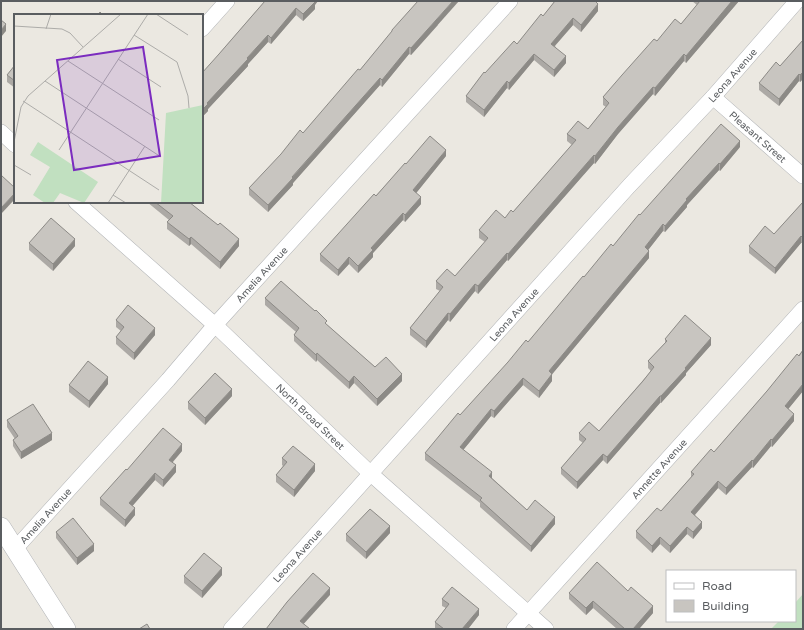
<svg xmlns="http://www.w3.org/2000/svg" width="804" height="630" viewBox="0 0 804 630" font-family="'Varela Round',sans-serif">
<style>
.green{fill:#c1e0c0}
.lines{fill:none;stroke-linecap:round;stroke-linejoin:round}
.minor-casing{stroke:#b2b4b7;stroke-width:16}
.tertiary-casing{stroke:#b2b4b7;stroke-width:20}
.minor{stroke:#fff;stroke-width:15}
.tertiary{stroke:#fff;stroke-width:19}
.wall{fill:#aca9a5}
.shaded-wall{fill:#8c8a86}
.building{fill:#c8c5c0;stroke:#8c8a86}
.labels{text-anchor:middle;stroke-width:4;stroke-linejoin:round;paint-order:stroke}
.street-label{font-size:10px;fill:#5a5d60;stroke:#fff}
.inset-road{fill:none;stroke:#adaca9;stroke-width:1}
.view{fill:#7b2cbf;fill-opacity:0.15;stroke:#7b2cbf;stroke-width:2}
.inset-edge{fill:none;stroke:#5a5d60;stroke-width:2}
</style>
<rect width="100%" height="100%" fill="#ebe8e1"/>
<polygon class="green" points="803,594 803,629 771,629 779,621 795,621 795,603"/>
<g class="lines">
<defs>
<g id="minor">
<polyline points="202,29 227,1"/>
<path id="s1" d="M713 97 803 176"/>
<polyline points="1,132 15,145"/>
<path id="s2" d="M76 202 215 325 371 474 546 629"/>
<path id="s3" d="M15 549 168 380 215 325 510 1"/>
<path id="s4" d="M231 629 629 186 713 97 797 1"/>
<path id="s5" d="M514 629 803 309"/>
</g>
<polyline id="tertiary" points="1,527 66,629"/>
</defs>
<use href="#minor" class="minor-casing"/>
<use href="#tertiary" class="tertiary-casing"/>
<use href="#minor" class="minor"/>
<use href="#tertiary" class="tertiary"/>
</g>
<g class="wall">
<polygon points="265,1 315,5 315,9 303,21 296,15 271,44 268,42 248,64 248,66 208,109 208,111 202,117 219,54"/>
<polygon points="555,1 596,1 595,2 598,11 581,32 573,25 555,46 566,63 554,77 534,60 509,90 507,88 484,117 466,102 466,96 485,73 517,44 543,16"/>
<polygon points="692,1 739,1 686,63 684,61 655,96 653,94 618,134 595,164 594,163 508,261 507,260 478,294 475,291 450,322 448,320 426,348 410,335 410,328 440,291 436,289 436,281 455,276 485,242 479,238 479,230 505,218 513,212 572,145 567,141 567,134 588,129 606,107 603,105 603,97 657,41 681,24 697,5"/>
<polygon points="438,25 411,55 409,54 382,87 380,85 293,183 293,185 268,212 249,195 249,188 303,133 360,70 392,32 392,30"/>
<polygon points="803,40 803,79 800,82 799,81 779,106 759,90 759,83 780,66"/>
<polygon points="15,65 15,88 7,82 7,75"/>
<polygon points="740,147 720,171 719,170 687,205 687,207 665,232 663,231 648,250 649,258 552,374 552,381 539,398 523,385 494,418 491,416 463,450 492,478 527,510 555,524 531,552 480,507 480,503 425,460 425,453 528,342 584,277 613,246 640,215"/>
<polygon points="446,156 416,193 421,204 405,222 403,220 373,253 373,257 358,273 349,264 338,276 320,261 320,254 406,164"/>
<polygon points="147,202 189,202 239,246 220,269 191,244 189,246 167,229 167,222 169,220"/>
<polygon points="803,202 803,243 801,243 775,274 749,253 749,246 774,234"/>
<polygon points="29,243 75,246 53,271 29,250"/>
<polygon points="265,298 327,325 375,367 402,381 377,406 354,383 349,389 317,360 316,362 294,341 294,335 296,332 265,305"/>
<polygon points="116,320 155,335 134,360 116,344 116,337 121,331 116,327"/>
<polygon points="665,339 711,345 686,373 686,375 661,403 660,403 607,464 603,460 577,489 561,474 561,468 583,443 579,440 579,433 599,431 651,371 648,368 648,361 665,343"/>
<polygon points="803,350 803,391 788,409 794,421 772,447 771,446 753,468 752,467 726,495 718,488 695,515 702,528 693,539 687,534 670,553 660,544 652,553 636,538 636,531 661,511 691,477 691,472 714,452"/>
<polygon points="108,384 89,408 69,392 69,385"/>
<polygon points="232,396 205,425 188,409 188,402"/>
<polygon points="7,420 52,440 21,459 13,446 13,440 15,439 7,427"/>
<polygon points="182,451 173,462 176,472 163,487 155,480 132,506 135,515 125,527 100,505 100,498 127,470"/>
<polygon points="282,458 315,471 294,497 276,482 276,475 283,466 282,465"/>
<polygon points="56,532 94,551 77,565 56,538"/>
<polygon points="390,533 366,559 346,541 346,534"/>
<polygon points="222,575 202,598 184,583 184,576"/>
<polygon points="628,591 653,613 639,629 617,629 593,608 586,615 569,599 569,593"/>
<polygon points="442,599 479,615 468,629 436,629 435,628 435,622 446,608 442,606"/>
</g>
<g class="shaded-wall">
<polygon points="313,1 318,1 315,5 315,9 303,21 303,14"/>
<polygon points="453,1 459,1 411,55 411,48"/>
<polygon points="732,1 739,1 686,63 686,56"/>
<polygon points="598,4 598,11 581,32 581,25"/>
<polygon points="296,8 296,15 271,44 271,38"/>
<polygon points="573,18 573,25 551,50 551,44"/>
<polygon points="6,24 6,31 1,37 1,30"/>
<polygon points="268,35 268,42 248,64 248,66 208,109 208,111 202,117 202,110 207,103"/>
<polygon points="409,47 409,54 382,87 382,80"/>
<polygon points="534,54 534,60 509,90 509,83"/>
<polygon points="684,54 684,61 655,96 655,88"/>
<polygon points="566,56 566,63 554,77 554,70"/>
<polygon points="803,72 803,79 800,82 800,75"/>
<polygon points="799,74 799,81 779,106 779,99"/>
<polygon points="380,78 380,85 293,183 293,185 268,212 268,205"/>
<polygon points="507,81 507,88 484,117 484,110"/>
<polygon points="653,87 653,94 618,134 595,164 595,156 618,127"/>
<polygon points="740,141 740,147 720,171 720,164"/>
<polygon points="446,150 446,156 413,197 413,190"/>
<polygon points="594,155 594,163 508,261 508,254"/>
<polygon points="719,163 719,170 687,205 687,207 665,232 665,226 686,199"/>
<polygon points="15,193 15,199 1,214 1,208"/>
<polygon points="421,197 421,204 405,222 405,215"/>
<polygon points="403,213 403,220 373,253 373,257 358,273 358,266 371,248"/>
<polygon points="663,224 663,231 645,254 645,247"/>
<polygon points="801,236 801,243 775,274 775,268"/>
<polygon points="803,236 803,243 802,243 802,237"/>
<polygon points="191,237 191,244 189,246 189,239"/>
<polygon points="75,239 75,246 53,271 53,264"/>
<polygon points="239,239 239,246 220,269 220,262"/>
<polygon points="649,251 649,258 549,378 549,371"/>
<polygon points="507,253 507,260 478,294 478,286"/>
<polygon points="349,257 349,264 338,276 338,270"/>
<polygon points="475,284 475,291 450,322 450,314"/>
<polygon points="448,313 448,320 426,348 426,341"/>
<polygon points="155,328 155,335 134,360 134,353"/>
<polygon points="711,338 711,345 686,373 686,375 661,403 661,396"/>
<polygon points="317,353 317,360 316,362 316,355"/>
<polygon points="402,374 402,381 377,406 377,399"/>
<polygon points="552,374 552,381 539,398 539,391"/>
<polygon points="354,376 354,383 349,389 349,382"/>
<polygon points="108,377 108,384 89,408 89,401"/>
<polygon points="523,378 523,385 494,418 494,411"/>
<polygon points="803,384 803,391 785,413 785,406"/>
<polygon points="232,389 232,396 205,425 205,418"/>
<polygon points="660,396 660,403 607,464 607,457"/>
<polygon points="491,409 491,416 460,454 460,447"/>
<polygon points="794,414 794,421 772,447 772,440"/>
<polygon points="52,433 52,440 21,459 21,452"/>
<polygon points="771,439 771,446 753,468 753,461"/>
<polygon points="182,444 182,451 169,466 169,460"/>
<polygon points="603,454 603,460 577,489 577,482"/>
<polygon points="752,460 752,467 726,495 726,488"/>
<polygon points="315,464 315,471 294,497 294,490"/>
<polygon points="176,465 176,472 163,487 163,480"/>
<polygon points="492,472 492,479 489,476"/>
<polygon points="155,473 155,480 129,510 129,503"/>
<polygon points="718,481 718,488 691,519 691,512"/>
<polygon points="135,508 135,515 125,527 125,520"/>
<polygon points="555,517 555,524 531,552 531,546"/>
<polygon points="702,522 702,528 693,539 693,532"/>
<polygon points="390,526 390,533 366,559 366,552"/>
<polygon points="687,527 687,534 670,553 670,546"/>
<polygon points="660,537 660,544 652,553 652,546"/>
<polygon points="94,544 94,551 77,565 77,558"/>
<polygon points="222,568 222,575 202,598 202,591"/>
<polygon points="330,588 330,595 300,628 300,621"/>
<polygon points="593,601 593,608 586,615 586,608"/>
<polygon points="653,606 653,613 639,629 633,629"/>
<polygon points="479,609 479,615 468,629 462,629"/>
</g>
<g class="building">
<polygon points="265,1 313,1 315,2 303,14 296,8 271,38 268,35 247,58 248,59 207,103 208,104 202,110 202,73 219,54"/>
<polygon points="418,1 453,1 411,48 409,47 382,80 380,78 292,177 293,178 268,205 249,188 281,154 300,130 303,133 358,69 360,70 392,31 392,30"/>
<polygon points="555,1 595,1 598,4 581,25 573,18 551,44 566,56 554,70 534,54 509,83 507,81 484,110 466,96 484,72 485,73 514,41 517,44 541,14 543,16"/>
<polygon points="700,1 732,1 686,56 684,54 655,88 653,87 618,127 595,156 594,155 508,254 507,253 478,286 475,284 450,314 448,313 426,341 410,328 443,287 436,281 447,269 455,276 488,238 479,230 496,210 505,218 511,210 513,212 576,140 567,134 578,121 588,129 609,103 603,97 622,75 654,39 657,41 675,19 681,24"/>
<polygon points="100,12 103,15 98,15"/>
<polygon points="1,20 6,24 1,30"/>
<polygon points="803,40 803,72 800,75 799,74 779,99 759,83 776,62 780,66"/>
<polygon points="15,65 15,81 7,75"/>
<polygon points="721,124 740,141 720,164 719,163 686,199 687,200 665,226 663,224 645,247 649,251 549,371 552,374 539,391 523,378 494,411 491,409 460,447 492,472 489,476 527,510 535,500 555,517 531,546 480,500 482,498 425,453 458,413 460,415 508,362 526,340 528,342 583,276 584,277 611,244 613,246 639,214 640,215"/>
<polygon points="430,136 446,150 413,190 421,197 405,215 403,213 371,248 373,250 358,266 349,257 338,270 320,254 374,194 376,196 405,163 406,164"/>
<polygon points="1,175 15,188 15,193 1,208"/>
<polygon points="155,202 189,202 218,225 220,223 239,239 220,262 191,237 189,239 167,222 173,216"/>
<polygon points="803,202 803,236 802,237 801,236 775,268 749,246 765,226 774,234"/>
<polygon points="51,218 75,239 53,264 29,243"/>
<polygon points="281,281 315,311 316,310 327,321 325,323 375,367 386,357 402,374 377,399 354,376 349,382 317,353 316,355 294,335 299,328 265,298"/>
<polygon points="128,305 155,328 134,353 116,337 124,327 116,320"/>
<polygon points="685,315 711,338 685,368 686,369 661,396 660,396 607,457 603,454 577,482 561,468 586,439 579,433 589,422 599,431 643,381 654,367 648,361 667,341 665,339"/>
<polygon points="803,350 803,384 785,406 794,414 772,440 771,439 753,461 752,460 726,488 718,481 691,512 702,522 693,532 687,527 670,546 660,537 652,546 636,531 657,508 661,511 694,474 691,472 711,449 714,452 767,391 797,354 799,356"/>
<polygon points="88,361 108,377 89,401 69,385"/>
<polygon points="215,373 232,389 205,418 188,402"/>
<polygon points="33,404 52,433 21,452 13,440 18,436 7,420"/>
<polygon points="163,428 182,444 169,460 176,465 163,480 155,473 129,503 135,508 125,520 100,498 126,469 127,470"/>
<polygon points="293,446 315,464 294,490 276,475 287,462 282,458"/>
<polygon points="370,509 390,526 366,552 346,534"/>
<polygon points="73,518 94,544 77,558 56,532"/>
<polygon points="204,553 222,568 202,591 184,576"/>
<polygon points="597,562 628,591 631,587 653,606 633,629 625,629 593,601 586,608 569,593"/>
<polygon points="313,573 330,588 300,621 310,629 266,629 287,602"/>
<polygon points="452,587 479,609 462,629 444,629 435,622 449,604 442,599"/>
<polygon points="147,624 150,629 139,629"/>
</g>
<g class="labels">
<g class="street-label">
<text dy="4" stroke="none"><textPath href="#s4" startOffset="747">Leona Avenue</textPath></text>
<text dy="4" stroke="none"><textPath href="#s1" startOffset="60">Pleasant Street</textPath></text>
<text dy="4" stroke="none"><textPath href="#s3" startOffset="369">Amelia Avenue</textPath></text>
<text dy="4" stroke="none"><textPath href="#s4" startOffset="423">Leona Avenue</textPath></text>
<text dy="4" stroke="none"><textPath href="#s2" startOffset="318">North Broad Street</textPath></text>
<text dy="4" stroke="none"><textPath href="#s5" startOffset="216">Annette Avenue</textPath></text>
<text dy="4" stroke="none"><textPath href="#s3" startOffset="45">Amelia Avenue</textPath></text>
<text dy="4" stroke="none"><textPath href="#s4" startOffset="99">Leona Avenue</textPath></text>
</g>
</g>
<g transform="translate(14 14)">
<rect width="189" height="189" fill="#ebe8e1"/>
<path d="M189 91V189H147L152 99ZM24 128 84 168 70 189 46 179 39 189H31L19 181 36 153 16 141Z" fill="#c1e0c0"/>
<path class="inset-road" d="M142 0 174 21M0 12 48 15 56 19 69 33M32 15 37 0M120 21 163 48 174 82 175 94M104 45 147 73M54 47 145 106M31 67 147 143M9 87 145 176M0 128 7 93 14 82 107 0M45 136 134 0M0 151 17 161M99 181 112 189M94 189 131 132"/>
<path class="view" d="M129 33 146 142 60 156 43 46Z"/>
<rect width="189" height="189" class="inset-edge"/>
</g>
<rect width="804" height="630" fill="none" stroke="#5a5d60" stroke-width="4"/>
<rect x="666" y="570" width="130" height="52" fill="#ffffff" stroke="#bdbebf"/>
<rect x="674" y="583" width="20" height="6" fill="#ffffff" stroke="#bdbebf"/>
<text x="702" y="590" font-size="12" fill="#5a5d60">Road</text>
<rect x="674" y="600" width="20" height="12" fill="#c8c5c0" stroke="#bdbebf"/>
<text x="702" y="610" font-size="12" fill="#5a5d60">Building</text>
</svg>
